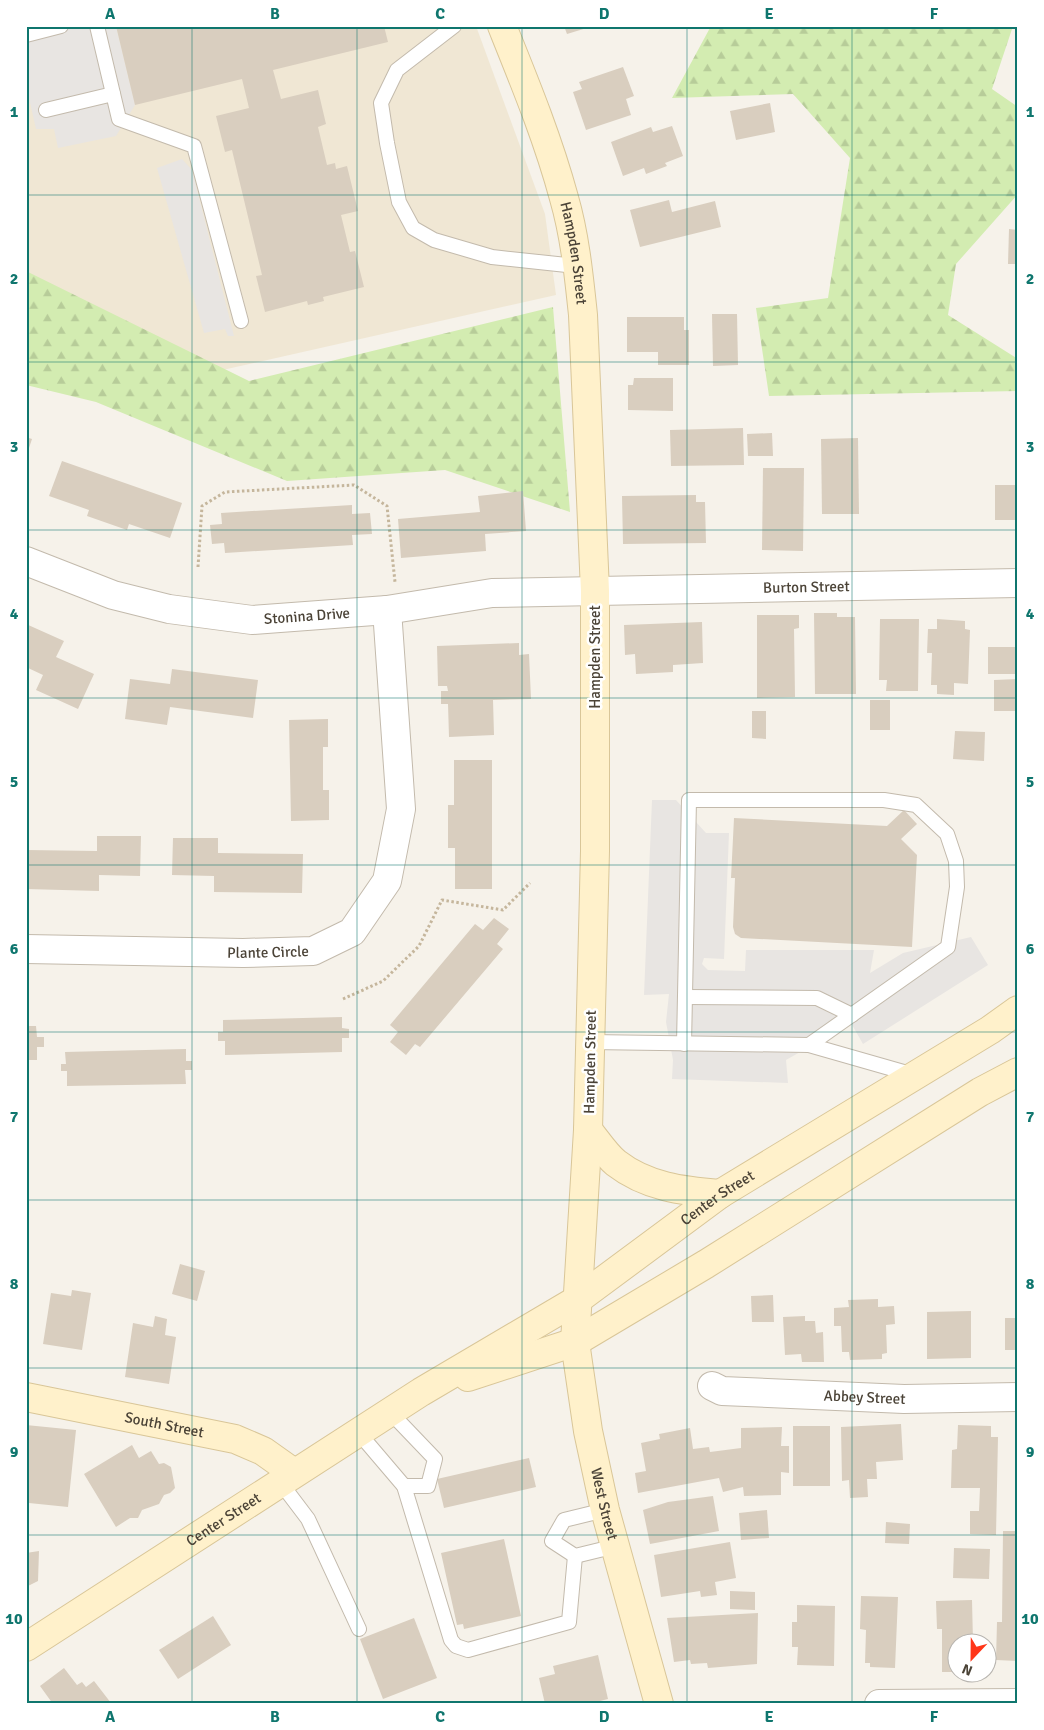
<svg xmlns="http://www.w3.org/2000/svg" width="1044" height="1730" viewBox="0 0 1044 1730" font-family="Signika,sans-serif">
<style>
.education{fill:#f0e7d4}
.forest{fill:url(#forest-firs)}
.parking{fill:#e8e5e2}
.building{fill:#d9cebf}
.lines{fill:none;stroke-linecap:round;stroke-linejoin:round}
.lane-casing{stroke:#c3baac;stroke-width:16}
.street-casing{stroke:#c3baac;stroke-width:30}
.secondary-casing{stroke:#d9c698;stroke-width:30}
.path{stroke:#c5b69c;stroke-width:3;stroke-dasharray:2.5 2.5;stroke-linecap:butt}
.lane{stroke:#fff;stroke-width:14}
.street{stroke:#fff;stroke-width:28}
.secondary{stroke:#fff1cb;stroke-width:28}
.grid{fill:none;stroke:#0f766e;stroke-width:1;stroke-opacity:0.55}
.labels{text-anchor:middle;stroke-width:5;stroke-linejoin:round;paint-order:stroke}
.street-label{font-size:15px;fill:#4b4337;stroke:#fff}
.neatline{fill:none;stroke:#0f766e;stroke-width:2}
.grid-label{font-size:16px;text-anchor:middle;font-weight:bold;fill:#0f766e}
</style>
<defs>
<pattern id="forest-firs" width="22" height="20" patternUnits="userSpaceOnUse" patternTransform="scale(1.25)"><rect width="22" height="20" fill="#d3ecb1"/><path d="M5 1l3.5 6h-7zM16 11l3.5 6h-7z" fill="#b7cc99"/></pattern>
</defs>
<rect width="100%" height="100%" fill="#f6f2ea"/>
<polygon class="education" points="26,26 476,26 545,214 556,295 187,378 26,337"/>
<g class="forest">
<polygon points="711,26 1013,26 992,89 1018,107 1018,194 956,264 948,315 1018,359 1018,391 769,396 756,308 828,298 850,158 793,94 672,98"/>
<polygon points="26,271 249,381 553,307 570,512 445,470 287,481 96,402 26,385"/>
</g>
<g class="parking">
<polygon points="26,26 116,26 135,105 116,136 58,148 54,129 36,129 26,85"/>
<polygon points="182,159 192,170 234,336 228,336 225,329 204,333 157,168"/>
<polygon points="652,800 676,800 706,833 729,833 724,959 704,958 702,964 708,970 745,971 746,950 874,950 870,973 903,953 971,937 988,965 863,1044 851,1023 786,1060 788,1083 672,1079 673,1060 666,1022 669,994 644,995"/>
</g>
<g class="building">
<polygon points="116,26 384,26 388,42 273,70 281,99 318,90 326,124 318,127 327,165 335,163 336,169 347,166 358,211 341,215 350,252 355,251 364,287 323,297 324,301 308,305 307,301 265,312 256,276 262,275 232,150 225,152 216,116 249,108 242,79 135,105"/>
<polygon points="564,26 590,26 590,27 567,34"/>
<polygon points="623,67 634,96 626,99 631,115 586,130 573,92 582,89 579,82"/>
<polygon points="770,103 775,132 736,140 730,111"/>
<polygon points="672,126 683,156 665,163 667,166 646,174 644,168 623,176 611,142 651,127 653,132"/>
<polygon points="669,200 672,212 715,201 721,227 640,247 630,210"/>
<polygon points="1009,229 1018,230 1018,264 1008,264"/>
<polygon points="712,314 737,314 738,365 713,366"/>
<polygon points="627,317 684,317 684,330 689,330 689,365 658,365 658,352 627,352"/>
<polygon points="634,378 673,378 673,411 628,410 628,385 633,385"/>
<polygon points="743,428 744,465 671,466 670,430"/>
<polygon points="772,433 773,456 748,456 747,434"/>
<polygon points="26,437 32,439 27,454 26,454"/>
<polygon points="858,438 859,514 822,514 821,439"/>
<polygon points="62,461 182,503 170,538 129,524 127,530 87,516 89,510 49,496"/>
<polygon points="763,468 804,468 803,551 762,550"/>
<rect x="995" y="485" width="23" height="35"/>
<polygon points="523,491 526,531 485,534 486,551 401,558 398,519 480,512 478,496"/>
<polygon points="696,495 696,502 705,502 706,543 623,544 622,496"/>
<polygon points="352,505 352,514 370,513 372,534 352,535 353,545 225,553 224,543 212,544 210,525 222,524 221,513"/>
<polygon points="814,613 837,613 837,617 855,617 856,694 815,694"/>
<polygon points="757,615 799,615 799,628 794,629 795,697 757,698"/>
<polygon points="880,619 919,619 918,691 886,691 887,680 879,680"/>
<polygon points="937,619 965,621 965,629 970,630 968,684 954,683 954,695 937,694 937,685 931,685 932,653 927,653 928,629 937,629"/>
<polygon points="702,622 703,663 673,665 673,672 636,674 635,654 625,655 624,625"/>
<polygon points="26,624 64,641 56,657 94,674 78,709 36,690 43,675 26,667"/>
<polygon points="519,643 519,655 529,654 531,699 493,700 494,735 449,737 448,704 441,704 441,691 448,691 447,686 438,686 437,646"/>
<rect x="988" y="647" width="27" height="27"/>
<polygon points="172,669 258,680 253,718 170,707 167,725 125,719 130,679 170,684"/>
<polygon points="1018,679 1018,711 994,711 994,680"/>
<rect x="870" y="700" width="20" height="30"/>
<polygon points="752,711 766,711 766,739 752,738"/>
<polygon points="328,719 328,747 323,747 323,790 329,790 329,820 291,821 289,720"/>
<polygon points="955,731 985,732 984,761 953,759"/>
<polygon points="454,760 492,760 492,889 455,889 455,848 448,848 448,805 454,805"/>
<polygon points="904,810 917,824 901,839 917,855 912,947 741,938 735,934 733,927 735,878 731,878 734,818 887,826"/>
<polygon points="97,836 141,836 140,876 99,875 99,891 26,889 26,850 97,851"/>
<polygon points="173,838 218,838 218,853 303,854 302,893 214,892 214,876 172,875"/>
<polygon points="494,918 509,929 497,944 503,949 420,1047 415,1044 406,1055 390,1042 398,1032 390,1025 475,924 483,930"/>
<polygon points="342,1017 342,1028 349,1029 349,1038 342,1038 342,1052 225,1055 225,1041 218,1041 218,1032 223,1032 223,1020"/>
<polygon points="26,1026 36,1026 37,1037 44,1037 44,1047 37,1047 37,1060 26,1060"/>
<polygon points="186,1049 186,1061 192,1061 192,1070 185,1070 186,1084 67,1086 67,1071 61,1071 61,1064 66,1064 65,1052"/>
<polygon points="180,1264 205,1271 197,1301 172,1294"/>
<polygon points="72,1290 91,1293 82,1350 43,1344 51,1293 71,1296"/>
<polygon points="773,1295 774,1322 752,1322 751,1296"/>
<polygon points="878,1299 878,1307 894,1306 895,1324 886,1325 887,1353 882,1354 882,1359 850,1360 849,1352 842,1352 841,1326 834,1326 834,1308 849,1307 848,1300"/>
<polygon points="971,1311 971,1358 927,1359 927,1312"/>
<polygon points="155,1316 167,1319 165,1335 176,1337 169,1384 125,1377 133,1323 153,1327"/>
<polygon points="805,1316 805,1321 815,1321 816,1333 823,1332 824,1362 802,1362 801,1354 785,1355 783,1317"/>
<rect x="1005" y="1318" width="13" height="32"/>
<polygon points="901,1424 903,1460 876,1462 877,1479 867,1479 868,1497 850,1498 849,1480 842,1481 841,1427"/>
<polygon points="26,1425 76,1430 68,1507 29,1503 29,1496 26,1496"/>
<polygon points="958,1425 991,1426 991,1437 998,1437 996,1535 970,1534 970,1511 979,1511 980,1488 951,1488 952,1450 957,1449"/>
<rect x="793" y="1426" width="37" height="60"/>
<polygon points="782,1427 781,1446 789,1446 789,1473 781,1472 781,1495 744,1496 743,1487 723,1492 719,1478 638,1493 635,1473 646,1471 641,1443 660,1439 659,1434 690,1428 693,1449 709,1447 710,1452 741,1448 741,1428"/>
<polygon points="132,1445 139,1458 151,1451 159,1464 164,1463 171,1467 175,1488 170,1493 164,1495 159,1504 142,1510 138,1518 130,1518 116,1527 84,1474"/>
<polygon points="529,1458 536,1487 444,1508 437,1479"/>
<polygon points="713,1496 719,1531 650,1544 643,1510 668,1502"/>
<polygon points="767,1510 769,1538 741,1540 739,1513"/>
<polygon points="886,1522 910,1524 909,1544 885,1543"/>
<polygon points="1003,1531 1018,1531 1018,1661 996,1660 997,1622 1002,1622"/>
<polygon points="504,1539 521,1616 464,1629 463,1624 457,1625 441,1553"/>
<polygon points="730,1542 736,1578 715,1582 717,1595 701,1597 700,1591 661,1597 654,1555"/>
<polygon points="954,1548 990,1549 989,1579 953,1578"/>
<polygon points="39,1551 38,1581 26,1587 26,1553"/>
<polygon points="730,1591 755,1592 755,1610 730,1609"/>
<polygon points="861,1596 898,1597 895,1668 870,1667 870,1663 865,1663 866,1630 860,1629"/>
<polygon points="972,1600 973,1642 956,1642 956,1672 942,1672 942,1629 937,1629 936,1601"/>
<polygon points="797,1605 835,1606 834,1666 797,1665 798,1647 792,1647 792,1622 797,1622"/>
<polygon points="758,1613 757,1664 708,1668 707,1663 691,1664 690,1660 674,1662 667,1618"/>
<polygon points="213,1616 231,1645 178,1679 159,1650"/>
<polygon points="414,1618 437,1678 383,1699 360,1639"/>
<polygon points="598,1655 608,1699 588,1704 559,1704 558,1702 545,1704 539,1678 555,1674 553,1666"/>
<polygon points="64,1668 77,1685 82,1682 86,1687 94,1681 111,1703 53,1704 40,1686"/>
</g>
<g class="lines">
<defs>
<g id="lane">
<polyline points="97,26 119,119 194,146 241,321"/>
<polyline points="454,26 397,70 381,103 387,143 399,202 413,228 434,240 492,257 576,266"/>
<polyline points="26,35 61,26"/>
<polyline points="46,110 113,94"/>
<polyline points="685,997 817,998 852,1015"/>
<polyline points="590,1042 809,1045 914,1075"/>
<polyline points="684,1044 689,800 884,800 916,805 947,834 956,861 957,887 948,947 809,1045"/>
<polyline points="390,1412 435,1459 428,1486 404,1486"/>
<polyline points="358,1432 404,1486 451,1640 456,1646 468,1650 569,1622 575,1556"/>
<polyline points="280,1482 308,1519 359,1629"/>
<polyline points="605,1510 564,1520 552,1541 575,1556 616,1546"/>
</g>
<g id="street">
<path id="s1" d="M26 561 113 595 169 609 252 620 387 610 492 593 1018 583"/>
<path id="s2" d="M26 949 243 953 313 951 352 932 387 881 401 809 387 610"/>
<path id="s3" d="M712 1386 722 1391 904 1399 1018 1397"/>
<polyline points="879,1704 1018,1703"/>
</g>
<g id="secondary">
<path id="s4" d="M502 26C525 83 548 139 564 198 575 236 579 277 583 315L595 591V851L588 1130 575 1342 588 1431 605 1510 659 1704"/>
<path d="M588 1130C597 1141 606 1155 616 1163 647 1187 683 1191 720 1194"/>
<polyline points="468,1377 575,1342 706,1264 980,1092 1018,1072"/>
<path id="s5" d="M26 1397 235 1439 263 1451 294 1473"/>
<path id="s6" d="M26 1647 421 1392 577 1300 720 1194 990 1030 1018 1010"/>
</g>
</defs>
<use href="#lane" class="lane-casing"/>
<use href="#street" class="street-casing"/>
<use href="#secondary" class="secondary-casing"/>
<g class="path">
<polyline points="198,567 202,506 225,492 354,485 387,506 395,582"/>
<polyline points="343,999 383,981 419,946 442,900 503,910 530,883"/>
</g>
<use href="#lane" class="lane"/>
<use href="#street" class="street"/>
<use href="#secondary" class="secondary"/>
</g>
<path class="grid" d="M192 26V1704M357 26V1704M522 26V1704M687 26V1704M852 26V1704M26 195H1018M26 362H1018M26 530H1018M26 698H1018M26 865H1018M26 1032H1018M26 1200H1018M26 1368H1018M26 1535H1018"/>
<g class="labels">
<g class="street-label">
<text dy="5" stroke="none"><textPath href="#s4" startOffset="239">Hampden Street</textPath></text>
<text dy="5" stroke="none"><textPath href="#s1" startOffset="791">Burton Street</textPath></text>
<text dy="5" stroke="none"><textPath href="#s1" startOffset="290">Stonina Drive</textPath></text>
<text transform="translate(595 657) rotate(-90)" y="5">Hampden Street</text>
<text dy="5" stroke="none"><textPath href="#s2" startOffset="242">Plante Circle</textPath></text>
<text transform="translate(590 1062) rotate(-89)" y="5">Hampden Street</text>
<text dy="5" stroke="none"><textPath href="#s6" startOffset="825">Center Street</textPath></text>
<text dy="5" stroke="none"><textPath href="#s3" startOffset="154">Abbey Street</textPath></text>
<text dy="5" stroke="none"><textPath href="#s5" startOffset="141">South Street</textPath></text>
<text dy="5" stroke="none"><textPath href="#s4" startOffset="1494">West Street</textPath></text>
<text dy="5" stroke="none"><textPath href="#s6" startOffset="235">Center Street</textPath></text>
</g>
</g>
<rect width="1044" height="1730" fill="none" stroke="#ffffff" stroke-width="55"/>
<g transform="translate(972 1658) rotate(202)"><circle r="24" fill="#ffffff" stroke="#b7b4af"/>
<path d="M0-4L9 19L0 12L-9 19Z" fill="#ff3618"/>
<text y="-8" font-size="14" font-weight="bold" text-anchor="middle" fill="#4b4337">N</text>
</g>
<rect x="28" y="28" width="988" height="1674" class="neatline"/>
<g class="grid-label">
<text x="110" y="19">A</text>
<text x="275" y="19">B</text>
<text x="440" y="19">C</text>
<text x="604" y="19">D</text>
<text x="769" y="19">E</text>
<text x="934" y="19">F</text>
<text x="14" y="117">1</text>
<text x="1030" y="117">1</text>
<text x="14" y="284">2</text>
<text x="1030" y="284">2</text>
<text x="14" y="452">3</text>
<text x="1030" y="452">3</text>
<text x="14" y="619">4</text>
<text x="1030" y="619">4</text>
<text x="14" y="787">5</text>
<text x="1030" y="787">5</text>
<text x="14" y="954">6</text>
<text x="1030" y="954">6</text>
<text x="14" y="1122">7</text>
<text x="1030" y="1122">7</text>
<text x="14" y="1289">8</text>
<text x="1030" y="1289">8</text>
<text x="14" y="1457">9</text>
<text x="1030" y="1457">9</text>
<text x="14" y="1624">10</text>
<text x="1030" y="1624">10</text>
<text x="110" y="1722">A</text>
<text x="275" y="1722">B</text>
<text x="440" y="1722">C</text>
<text x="604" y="1722">D</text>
<text x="769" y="1722">E</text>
<text x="934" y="1722">F</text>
</g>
</svg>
